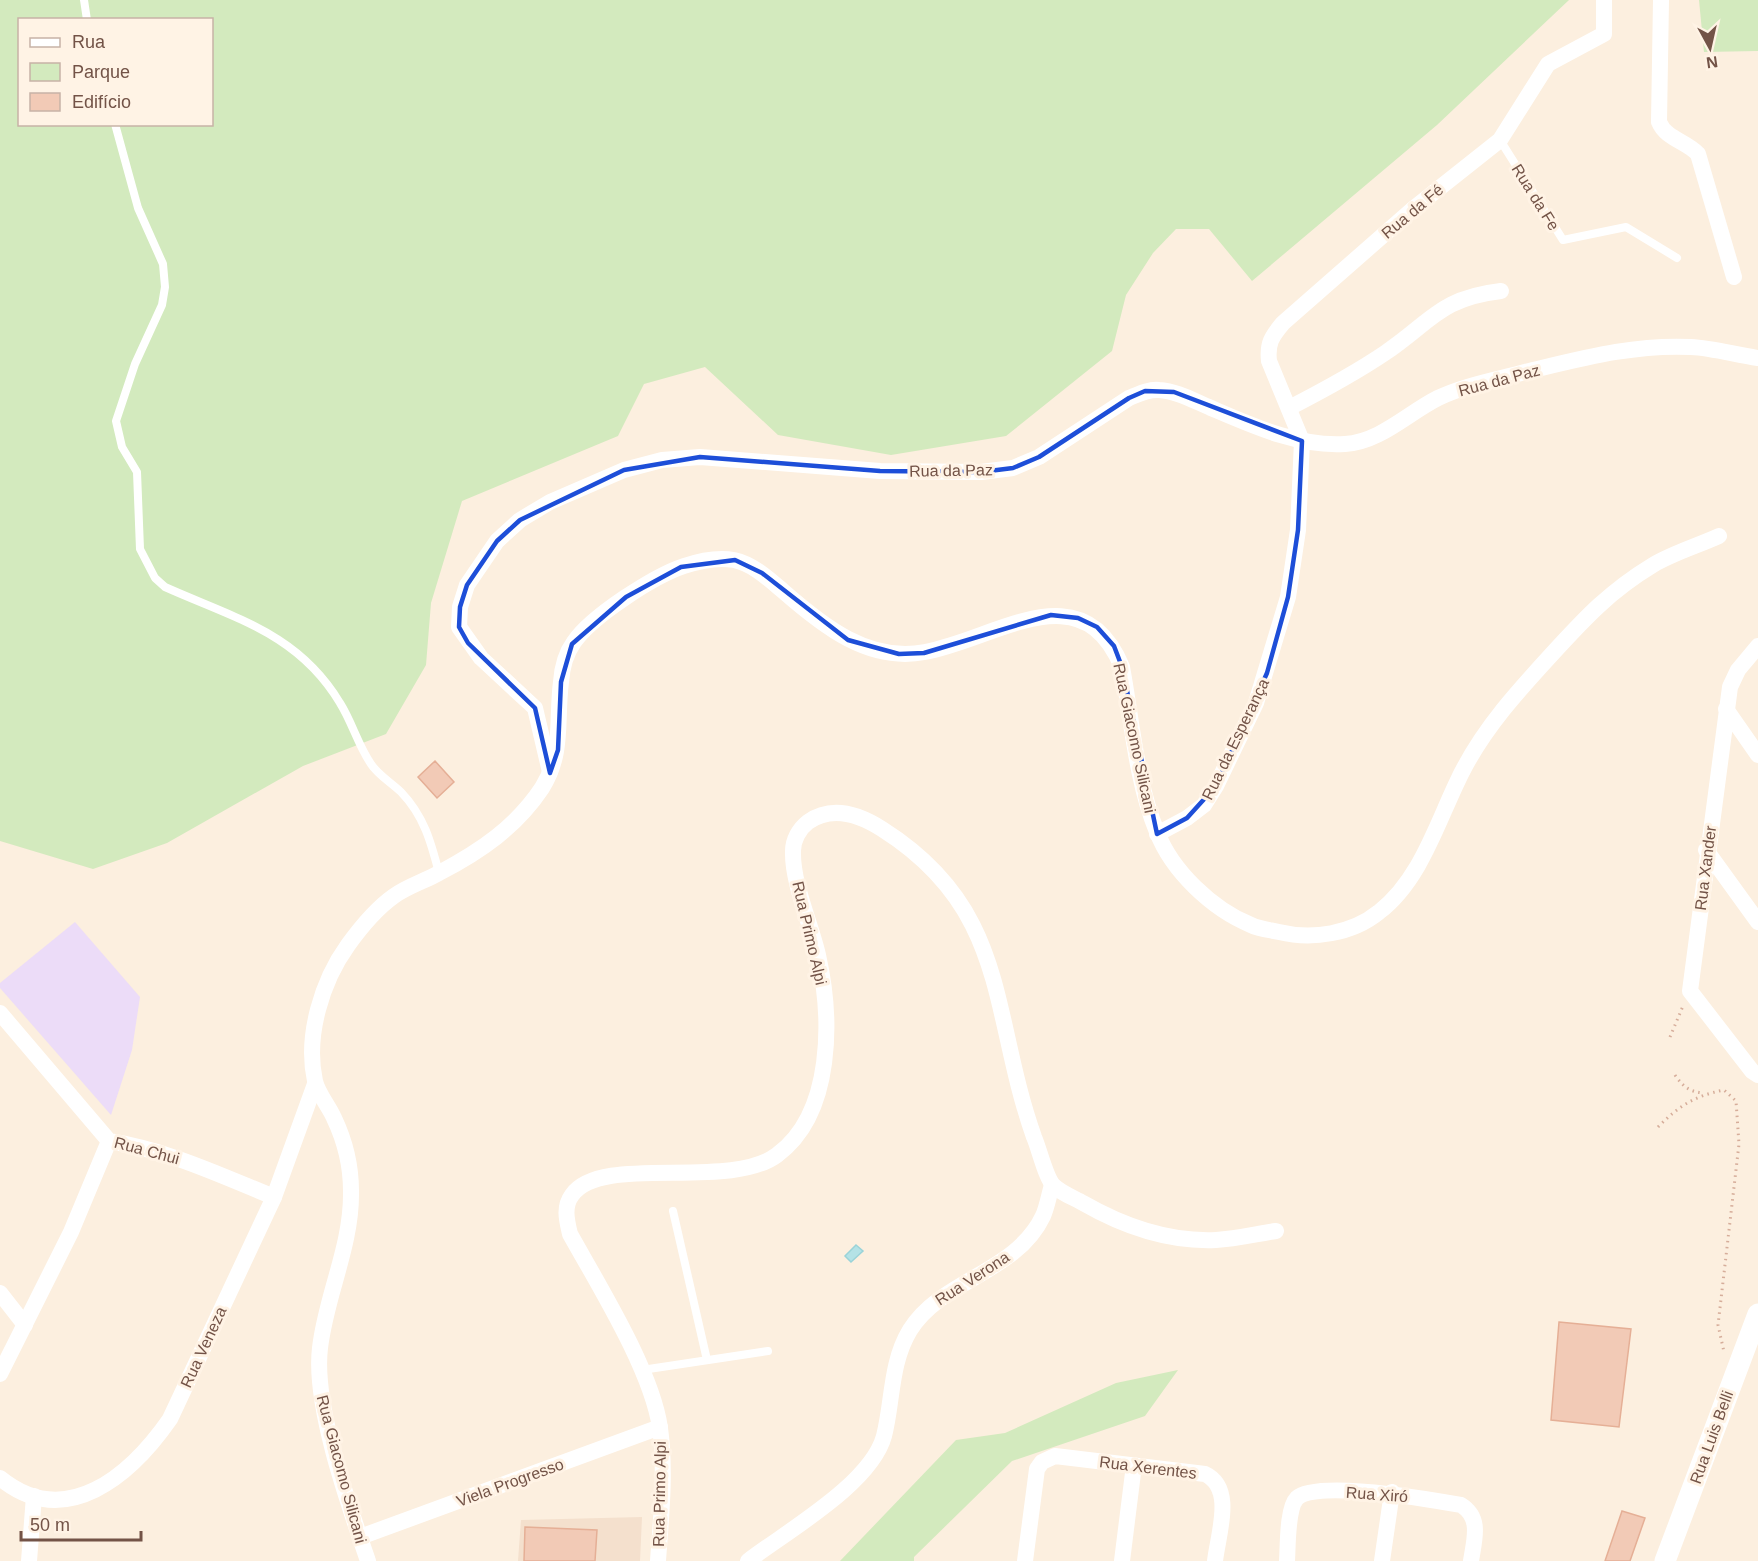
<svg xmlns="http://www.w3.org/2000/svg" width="1758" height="1561" viewBox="0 0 1758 1561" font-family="Helvetica,sans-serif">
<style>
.residential{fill:#f4e0cd}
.education{fill:#ecdcf8}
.green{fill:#d3eabe;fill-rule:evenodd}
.water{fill:#b4e2e6;stroke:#9ad3d8;stroke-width:1.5}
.building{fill:#f2cab6;stroke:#e5af96;stroke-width:1.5}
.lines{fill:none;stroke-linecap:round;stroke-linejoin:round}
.path{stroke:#d6ad9a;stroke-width:3;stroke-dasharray:1.5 4.5;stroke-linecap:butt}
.service{stroke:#fff;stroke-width:8}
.minor{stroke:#fff;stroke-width:16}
.tertiary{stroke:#fff;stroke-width:21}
.marked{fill:none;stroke:#1d4ed8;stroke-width:4.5;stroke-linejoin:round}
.labels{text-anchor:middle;stroke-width:6;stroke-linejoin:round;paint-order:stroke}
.street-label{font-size:16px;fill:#735347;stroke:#fff3e5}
</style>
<rect width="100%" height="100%" fill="#fcefdf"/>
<polygon class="residential" points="642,1517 640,1561 518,1561 521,1520"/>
<polygon class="education" points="75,922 140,997 132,1050 111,1115 0,988 0,983"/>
<g class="green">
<path d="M0 0H1569L1437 125 1252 281 1209 229H1176L1153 253 1126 295 1112 351 1006 436 891 455 778 435 705 367 644 384 618 436 462 501 431 603 426 665 386 734 303 766 167 843 93 869 0 841ZM20 20H212V124H20Z"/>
<polygon points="1699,0 1758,0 1758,51 1704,52"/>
<polygon points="1178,1370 1145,1416 1012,1461 914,1557 914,1561 840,1561 956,1440 1005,1433 1116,1383"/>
</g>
<polygon class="water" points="856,1245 863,1251 851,1262 845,1256"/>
<g class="building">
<polygon points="435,761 454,782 437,798 418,777"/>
<polygon points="1559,1322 1631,1329 1619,1427 1551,1420"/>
<polygon points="1622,1511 1645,1518 1630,1561 1605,1561"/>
<polygon points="525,1527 597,1530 595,1561 524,1561"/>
</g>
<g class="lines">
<g class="path">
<polyline points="1670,1037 1683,1006"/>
<path d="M1675 1075C1683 1087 1690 1092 1704 1093"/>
<path d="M1658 1127C1679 1106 1694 1096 1724 1090L1736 1101 1739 1144 1718 1325 1724 1352"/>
</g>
<g class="service">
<polyline points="84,0 87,20"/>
<path d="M115 124 138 208 163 264 165 287 162 305 135 364 116 421 122 447 137 472 140 549 155 578 165 587C234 618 298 633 340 703 352 722 358 745 371 764 378 775 392 783 401 792 424 816 431 842 439 873"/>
<polyline points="1500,140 1563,240 1626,227 1677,258"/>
<polyline points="673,1211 707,1360"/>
<polyline points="642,1370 768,1351"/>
</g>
<g class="minor">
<path d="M1661 0 1659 122C1666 139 1686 141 1698 154L1734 277"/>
<path d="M1289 408C1322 391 1354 374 1385 353 1431 322 1440 298 1501 291"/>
<polyline points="1758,646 1738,670 1730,687 1690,991 1752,1071 1758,1075"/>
<polyline points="1726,709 1758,755"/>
<path d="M550 772 535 708 481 658 459 627 460 607 467 585 497 541 520 520 550 502 624 470 662 460 700 457 880 471 981 472 1013 468 1039 457 1129 398C1139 394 1148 389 1159 390 1177 391 1194 401 1211 408 1253 426 1299 447 1345 444 1380 442 1408 413 1438 398 1465 385 1496 380 1525 372 1580 359 1634 344 1691 347 1713 348 1736 355 1758 358"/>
<path d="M1157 834 1187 818 1204 805 1216 786 1256 703 1288 597 1298 530 1302 441 1269 361C1267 343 1272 336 1283 323L1413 209 1500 140 1548 64 1604 34V0"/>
<polyline points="1706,850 1758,922"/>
<path d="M0 1013 109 1141C167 1150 220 1175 274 1197"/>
<polyline points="0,1293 25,1325"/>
<polyline points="0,1374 71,1232 109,1141"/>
<path d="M0 1478C66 1532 131 1475 170 1419L274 1197 315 1084"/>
<polyline points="360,1537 660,1427"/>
<polyline points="29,1561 34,1496"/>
<path d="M368 1561C349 1506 313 1405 320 1348 326 1295 352 1246 351 1191 351 1166 345 1141 334 1118 329 1106 318 1094 315 1081 305 1036 322 981 348 945 361 927 377 908 394 896 408 886 425 881 439 873 481 851 516 827 542 788 564 753 556 720 561 682 562 668 566 653 574 642 592 616 654 576 684 566 699 561 718 557 734 560 753 564 769 579 783 591 823 626 869 663 925 652 996 639 1082 570 1122 667 1132 721 1136 781 1157 832 1172 871 1212 909 1251 925 1259 929 1270 930 1279 932 1312 940 1352 934 1379 912 1422 879 1438 819 1462 772 1485 727 1518 691 1552 654 1585 618 1610 591 1653 565 1673 553 1697 546 1719 536"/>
<path d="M658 1561C661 1517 666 1472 660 1428 652 1371 599 1286 570 1234 567 1221 563 1207 572 1195 601 1153 729 1191 777 1155 834 1113 832 1017 818 955 811 924 792 883 793 851 793 840 799 829 808 822 832 805 860 815 882 829 1010 910 990 1013 1034 1137 1039 1148 1046 1179 1054 1186 1061 1193 1074 1198 1083 1203 1123 1226 1169 1242 1216 1240 1236 1239 1256 1234 1276 1231"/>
<path d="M748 1561C787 1531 871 1484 884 1436 893 1401 890 1363 910 1330 942 1279 1016 1273 1043 1216 1047 1207 1049 1195 1052 1185"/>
<path d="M1025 1561 1037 1469 1042 1462 1055 1456 1205 1474C1235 1488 1218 1534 1215 1561"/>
<polyline points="1122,1561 1134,1465"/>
<path d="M1287 1561C1288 1546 1287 1508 1297 1498 1316 1479 1433 1500 1461 1505 1482 1518 1474 1540 1471 1561"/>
<polyline points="1382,1561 1392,1492"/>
</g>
<polyline class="tertiary" points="1665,1561 1758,1314"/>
</g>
<path class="marked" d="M1145 391 1174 392 1302 441 1298 530 1288 597 1267 673 1216 786 1187 818 1157 834 1122 667 1114 646 1097 627 1078 618 1051 615 924 653 899 654 848 640 762 573 735 560 681 567 626 597 572 644 561 682 558 750 550 773 535 708 468 643 459 627 460 607 467 585 497 541 520 520 624 470 700 457 880 471 981 472 1013 468 1039 457 1129 398Z"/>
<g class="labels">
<g class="street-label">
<text transform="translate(1536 197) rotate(58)" y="6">Rua da Fe</text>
<text transform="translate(1412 211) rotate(-40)" y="6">Rua da Fé</text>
<text transform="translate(1499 380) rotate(-15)" y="6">Rua da Paz</text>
<text transform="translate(951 470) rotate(-1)" y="6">Rua da Paz</text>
<text transform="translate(1135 738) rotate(78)" y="6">Rua Giacomo Silicani</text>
<text transform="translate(1235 739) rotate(-64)" y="6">Rua da Esperança</text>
<text transform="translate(1705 868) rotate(-83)" y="6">Rua Xander</text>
<text transform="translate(810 933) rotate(77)" y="6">Rua Primo Alpi</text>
<text transform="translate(147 1150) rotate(15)" y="6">Rua Chui</text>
<text transform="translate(972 1278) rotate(-33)" y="6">Rua Verona</text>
<text transform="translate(203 1347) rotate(-65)" y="6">Rua Veneza</text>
<text transform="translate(1711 1437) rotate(-70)" y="6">Rua Luis Belli</text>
<text transform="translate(1148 1467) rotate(7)" y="6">Rua Xerentes</text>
<text transform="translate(342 1469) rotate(75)" y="6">Rua Giacomo Silicani</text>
<text transform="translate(510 1482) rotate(-20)" y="6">Viela Progresso</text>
<text transform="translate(659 1494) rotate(-89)" y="6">Rua Primo Alpi</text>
<text transform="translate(1377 1494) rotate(4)" y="6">Rua Xiró</text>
</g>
</g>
<rect x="18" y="18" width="195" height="108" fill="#fff3e5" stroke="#c7b3a6" stroke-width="1.5"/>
<rect x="30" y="38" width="30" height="9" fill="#ffffff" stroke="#c7b3a6" stroke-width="1.5"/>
<text x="72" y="48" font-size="18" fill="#735347">Rua</text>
<rect x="30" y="63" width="30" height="18" fill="#d3eabe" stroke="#c7b3a6" stroke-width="1.5"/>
<text x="72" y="78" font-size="18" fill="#735347">Parque</text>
<rect x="30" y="93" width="30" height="18" fill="#f2cab6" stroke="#c7b3a6" stroke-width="1.5"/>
<text x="72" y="108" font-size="18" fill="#735347">Edifício</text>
<g transform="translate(1710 48) rotate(172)" stroke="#fff3e5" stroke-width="4.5" paint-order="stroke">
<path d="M0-4.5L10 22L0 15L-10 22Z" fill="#735347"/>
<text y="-9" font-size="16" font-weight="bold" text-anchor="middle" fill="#735347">N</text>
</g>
<path d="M21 1531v9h120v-9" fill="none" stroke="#735347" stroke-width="3"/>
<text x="30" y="1531" font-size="18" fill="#735347" stroke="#fff3e5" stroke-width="4.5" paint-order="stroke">50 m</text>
</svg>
